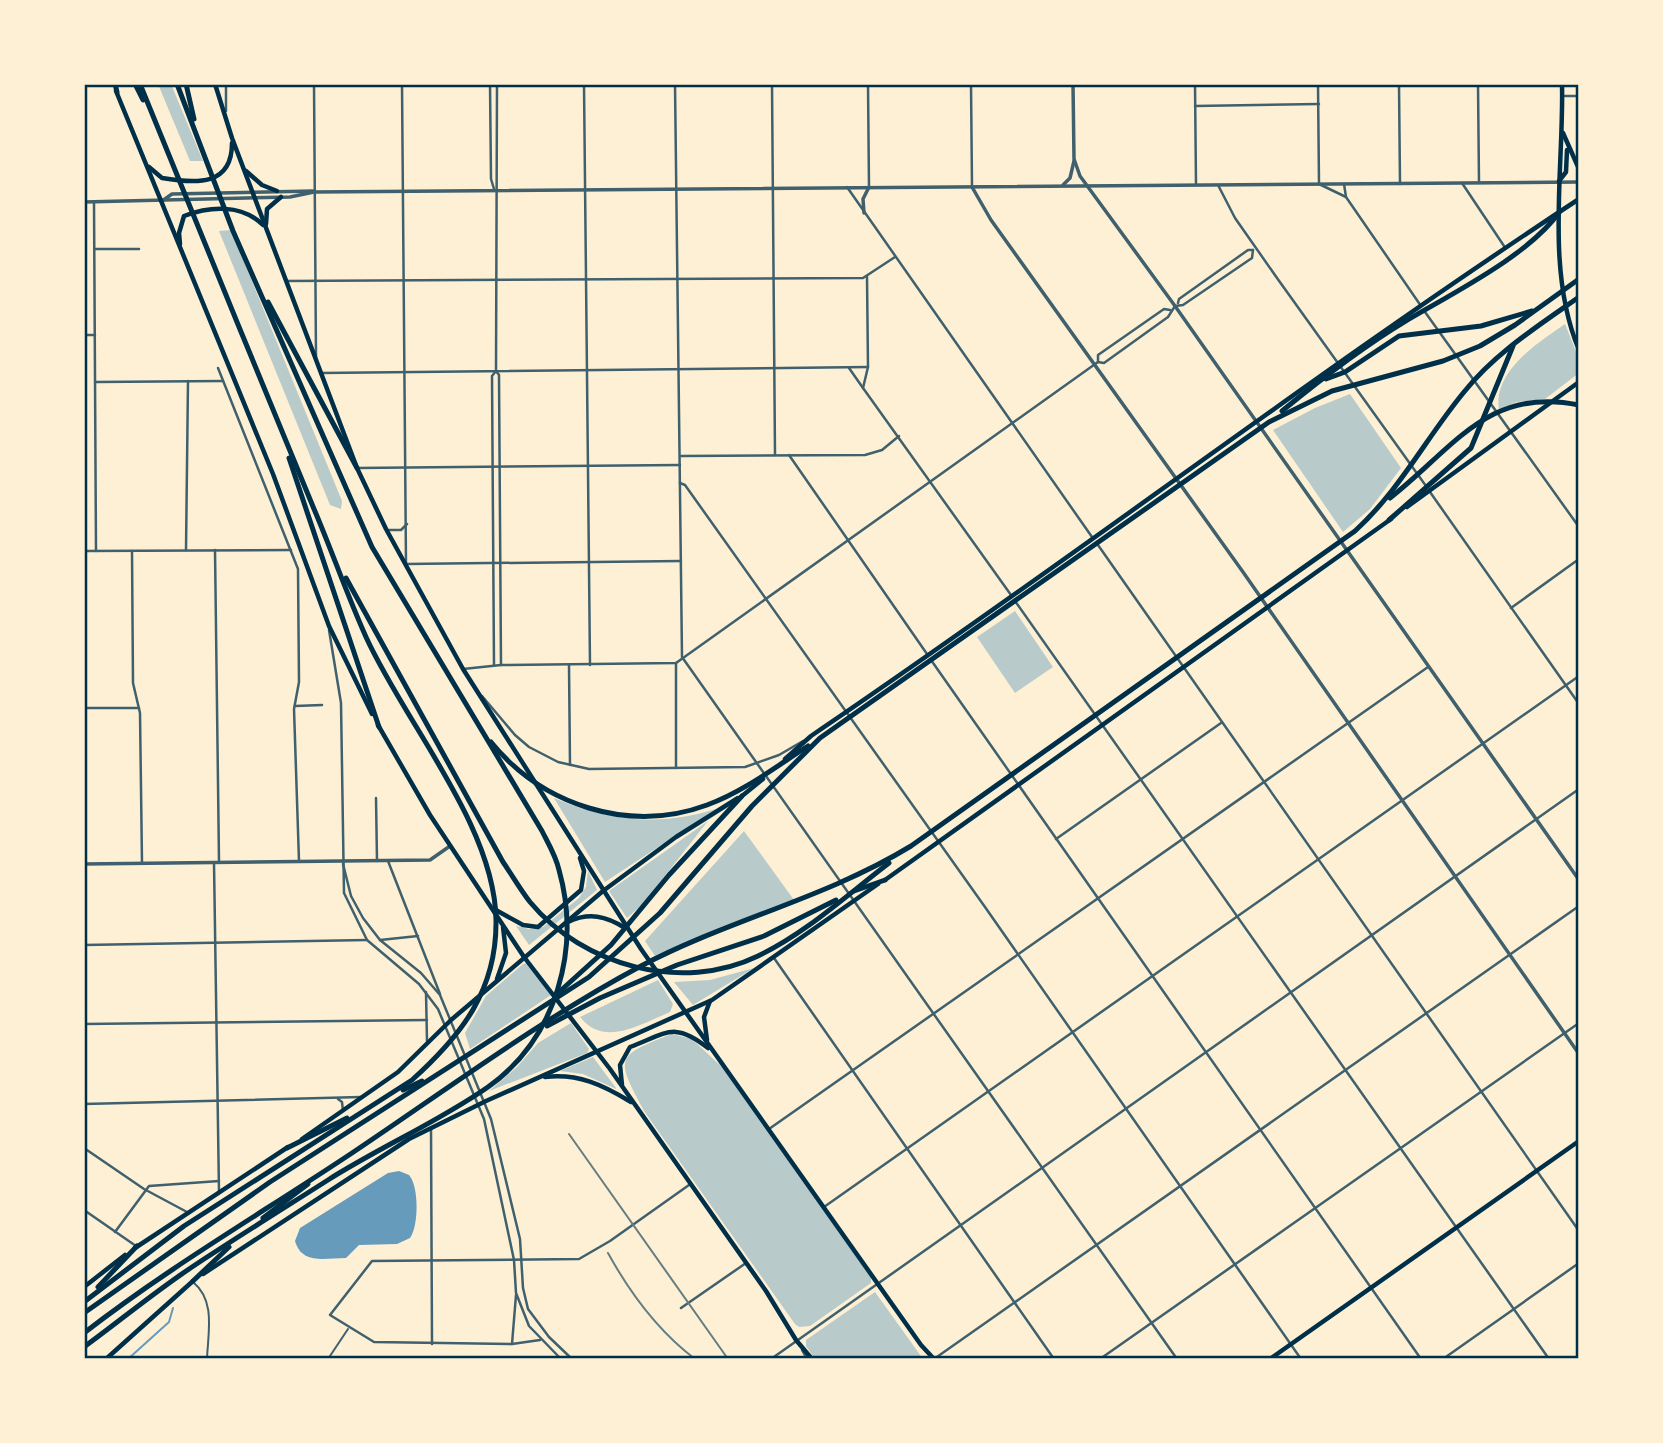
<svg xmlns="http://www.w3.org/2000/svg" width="1663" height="1443" viewBox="0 0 1663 1443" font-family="'Titillium Web',sans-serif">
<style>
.green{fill:#b9caca}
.water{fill:#669bbc}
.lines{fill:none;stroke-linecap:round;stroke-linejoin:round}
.stream{stroke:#669bbc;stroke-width:2}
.service{stroke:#3f606c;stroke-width:2}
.minor{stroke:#3f606c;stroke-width:2.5}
.tertiary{stroke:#3f606c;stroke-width:3.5}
.secondary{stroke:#003049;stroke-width:4.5}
.primary{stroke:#003049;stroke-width:4.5}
.motorway{stroke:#003049;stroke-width:5}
.rail{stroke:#657d81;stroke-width:2}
.neatline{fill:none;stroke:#003049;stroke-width:2.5}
</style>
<rect width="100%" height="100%" fill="#fdf0d5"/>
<g class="green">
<polygon points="158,84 171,84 203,161 190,161"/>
<polygon points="231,230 342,501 341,509 330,505 219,231"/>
<path d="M1565 324 1579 359V373L1545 399 1517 402 1499 409C1493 371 1539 342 1565 324Z"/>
<polygon points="1350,394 1401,468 1370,509 1343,532 1273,430 1315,408"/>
<polygon points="1015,611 1053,667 1015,693 977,637"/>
<path d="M554 798C609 821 658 827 716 809L605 882Z"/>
<polygon points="708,821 642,905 627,918 609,891"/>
<polygon points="744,831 794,900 655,956 645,941"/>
<polygon points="588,871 597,890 529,945 516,926 529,929 543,927 579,898 586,887"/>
<polygon points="528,963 551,995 470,1049 465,1033 486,996 523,964"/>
<polygon points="754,968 693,1005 674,982 710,980"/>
<path d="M658 980 673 1004 670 1012C641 1024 604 1048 580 1017Z"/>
<polygon points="571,1023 589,1049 587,1053 489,1091 517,1067 538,1043"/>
<path d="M672 1034 692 1039 723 1068 871 1278V1283L810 1326 799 1327 795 1324 644 1111C615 1057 615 1056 672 1034Z"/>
<polygon points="593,1057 616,1088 616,1089 583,1074 560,1071"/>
<polygon points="875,1292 923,1359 815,1359 806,1346 806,1340"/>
</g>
<path class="water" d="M399 1171 409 1175C419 1186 419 1226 410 1238L397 1244 359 1245 346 1258C325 1258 302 1265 295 1241L300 1228 388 1173Z"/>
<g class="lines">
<polyline class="stream" points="128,1359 169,1322 173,1308"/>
<g class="service">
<path d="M193 1282C216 1301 208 1332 207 1359"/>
<polyline points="328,1359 348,1329"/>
</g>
<g class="minor">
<polyline points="314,84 316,357"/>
<polyline points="402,84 406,564 681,561"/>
<polyline points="490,84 491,179 494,189"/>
<polyline points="497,84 496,371 499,375 501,665"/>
<polyline points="584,84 590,665"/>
<polyline points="675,84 682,657 1177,1359"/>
<polyline points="772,84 775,455"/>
<polyline points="868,84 869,187"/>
<polyline points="971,84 972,186"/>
<polyline points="1195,84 1196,185"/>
<polyline points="1318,84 1319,184 1346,197 1421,306"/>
<polyline points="1399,84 1400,184"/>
<polyline points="1478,84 1479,183"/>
<polyline points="1562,96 1579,96"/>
<polyline points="1195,106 1319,104"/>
<polyline points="226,111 226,84"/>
<polyline points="1462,183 1504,246"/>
<polyline points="1344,184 1346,197"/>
<polyline points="1218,185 1235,218 1277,278 1426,486"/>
<polyline points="847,187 1092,537"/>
<polyline points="94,202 96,551"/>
<polyline points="95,249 139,249"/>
<polyline points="867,277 868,367 863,388 1011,595"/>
<polyline points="286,281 863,278 895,257"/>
<polyline points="1178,303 1179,299 1248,250 1253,250"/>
<polyline points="1425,312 1579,527"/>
<polyline points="84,335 95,335"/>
<polyline points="1098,362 1098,355 1164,309 1170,310"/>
<polyline points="218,368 298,569 299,682 294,709 299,861"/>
<polyline points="849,368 863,388"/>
<polyline points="321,373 868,367"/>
<polyline points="96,382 223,381"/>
<polyline points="789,455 927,654"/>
<polyline points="681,456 865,455 882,450 899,436"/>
<polyline points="358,468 680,465"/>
<polyline points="680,483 685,485 985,907 1301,1359"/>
<polyline points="1430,492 1579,704"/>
<polyline points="388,530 401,530 407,524"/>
<polyline points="1098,545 1579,1231"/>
<polyline points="186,550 188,381"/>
<polyline points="215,550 219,861"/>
<polyline points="84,551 291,550"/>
<polyline points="132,551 133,683 140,713 142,863"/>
<polyline points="1015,601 1549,1359"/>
<polyline points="1511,608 1579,559"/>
<polyline points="329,630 341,703 344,893 367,940 419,984 438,1009 484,1119 514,1260 516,1293 529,1326 561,1359"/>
<polyline points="931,660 1421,1359"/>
<polyline points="676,663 676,768"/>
<polyline points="494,665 492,376 496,371"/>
<polyline points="569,665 570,765"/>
<polyline points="463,669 501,665 676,663 1098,362 1104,363 1168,317 1175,306 1183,305 1252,258 1253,250"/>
<polyline points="482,696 515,735 529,747 558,762 589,769 745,767 779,755 803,741"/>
<polyline points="295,706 322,705"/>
<polyline points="84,708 139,708"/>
<polyline points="376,798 377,861"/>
<polyline points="1056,839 1221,723"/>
<polyline points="388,861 440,994"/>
<polyline points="214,863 219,1192"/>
<polyline points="343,864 351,896 363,918 380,940 421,973 440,995 491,1119 520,1239 523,1288 528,1309 549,1337 572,1359"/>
<polyline points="380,940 418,936"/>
<polyline points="84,945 367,940"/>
<polyline points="774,958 1054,1359"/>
<polyline points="426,992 427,1041"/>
<polyline points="84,1024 427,1020"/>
<polyline points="338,1099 342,1102 343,1111"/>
<polyline points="84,1104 361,1097"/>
<polyline points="431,1128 432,1344"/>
<polyline points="769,1129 1428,667"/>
<polyline points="84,1148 144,1189 187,1212"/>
<polyline points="824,1207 1579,676"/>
<polyline points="84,1210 136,1246"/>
<polyline points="115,1232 149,1186 219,1181"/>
<polyline points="681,1308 746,1263"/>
<polyline points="540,1340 512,1344 374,1342 330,1315 372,1261 579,1259 610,1241 689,1185"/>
<polyline points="512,1344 516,1295"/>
<polyline points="802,1350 807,1359"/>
<polyline points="771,1359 1579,789"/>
<polyline points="934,1359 1579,906"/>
<polyline points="1100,1359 1579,1023"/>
<polyline points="1443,1359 1579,1263"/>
</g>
<g class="tertiary">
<polyline points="1073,84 1074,159 1080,176 1175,306 1579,880"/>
<polyline points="1063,185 1070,178 1074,161"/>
<polyline points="972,187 991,220 1243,572 1579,1054"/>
<polyline points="162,201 172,194 313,191"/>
<polyline points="84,202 290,197 314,192 1579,182"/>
<polyline points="864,213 863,199 869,187"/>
<polyline points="84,864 430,860 450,846"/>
</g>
<g class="secondary">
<polyline points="215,84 232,138 357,468 386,529 463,669 641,949 921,1345 934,1359"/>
<polyline points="116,91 273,474 329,626 372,714"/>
<path d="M149 167 162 178C197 184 232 186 232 143"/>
<polyline points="246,171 262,185 277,191"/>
<polyline points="266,224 267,209 281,197"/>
<path d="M180 244 179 233 184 216C210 206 242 204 263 225"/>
<polyline points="378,725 430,815 524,957 610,1069 766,1291 796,1340 812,1359"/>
<polyline points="494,909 523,925 538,927 581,890 584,871 580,858"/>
<path d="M568 922C589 912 606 916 625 928"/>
<polyline points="497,979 506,953 503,927"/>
<polyline points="707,1040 704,1017 710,1001"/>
<path d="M545 1077C578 1073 603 1085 631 1102"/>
<path d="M622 1085 620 1065 630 1047C667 1033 674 1021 708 1048"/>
<polyline points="302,1139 398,1072 451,1020 603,891 676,837 738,798"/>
<polyline points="135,1248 288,1147"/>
<polyline points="203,1274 409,1139 486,1101 712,1000 878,884"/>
<polyline points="84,1287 125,1255"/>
<polyline points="106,1359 193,1281"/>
<polyline points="1270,1359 1579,1141"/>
</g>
<g class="primary">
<path d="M1562 84C1564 169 1545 269 1579 350"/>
<polyline points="1563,133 1579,169"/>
<polyline points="1559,181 1566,172 1567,150"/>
<polyline points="1407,507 1579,382"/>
<path d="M785 759 811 736C1070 561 1318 370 1579 199"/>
<polyline points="742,796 763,779"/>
<polyline points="885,880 1391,519"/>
</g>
<g class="motorway">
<polyline points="115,84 117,92"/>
<polyline points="135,84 143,100"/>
<polyline points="186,84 194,119"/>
<polyline points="268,302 357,468"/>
<polyline points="1326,379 1345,372 1399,336 1481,326 1532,311"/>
<path d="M1282 411C1321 379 1361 348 1404 322 1451 294 1530 255 1560 211"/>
<polyline points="289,458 379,727"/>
<path d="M1390 498C1453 449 1488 386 1579 405"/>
<polyline points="1389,520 1471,448 1513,346"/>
<path d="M346 578 503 862C512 875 520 889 530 902 583 966 682 993 758 956 806 933 847 895 889 863"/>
<path d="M491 742C542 805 629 834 707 805 743 792 777 766 808 746"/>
<polyline points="854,891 885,880"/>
<polyline points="558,993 611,945 669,875 742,796"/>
<polyline points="547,1026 600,998 677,965 764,936 836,900"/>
<polyline points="403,1090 422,1081"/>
<polyline points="287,1148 347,1118"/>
<polyline points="263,1218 308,1184"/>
<polyline points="193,1281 229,1247"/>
<polyline points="98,1287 137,1246"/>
<path d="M84 1302 184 1226 412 1080C462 1035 497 990 496 920 495 826 405 723 366 637 347 595 332 551 314 509 255 368 198 225 140 84"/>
<polyline points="84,1313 270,1182 589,977 660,913 752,806 820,738 1269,422 1332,391 1443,361 1480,346 1515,325 1579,279"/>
<path d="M84 1333C169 1267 262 1213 352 1153 446 1090 540 1020 641 966 728 920 826 898 911 846L1355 531C1400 490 1426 438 1464 392 1495 353 1538 326 1579 297"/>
<path d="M84 1347C121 1320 157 1290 195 1265 239 1236 284 1208 328 1180 380 1147 438 1122 488 1087 557 1038 581 948 559 870 556 856 548 843 542 831L372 547 233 231 177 84"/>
</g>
<g class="rail">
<polyline points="569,1134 728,1359"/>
<path d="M608 1253C630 1293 658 1331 695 1359"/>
</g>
</g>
<rect width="1663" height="1443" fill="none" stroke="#fdf0d5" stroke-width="172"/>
<rect x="86" y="86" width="1491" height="1271" class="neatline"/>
</svg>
